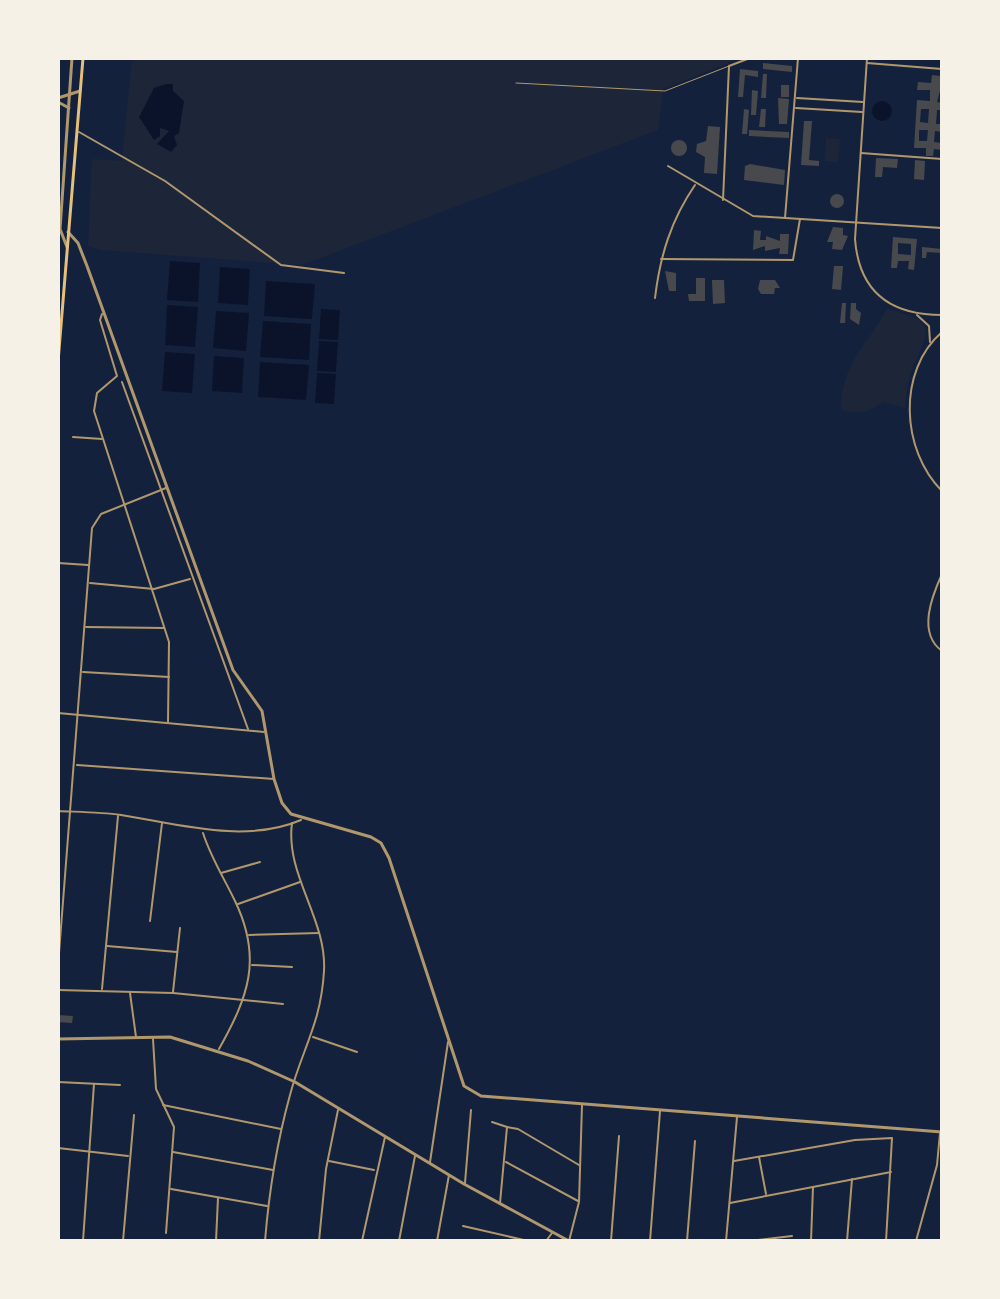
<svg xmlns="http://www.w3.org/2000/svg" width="1000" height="1299" viewBox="0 0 1000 1299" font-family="'Work Sans',sans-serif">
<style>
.green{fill:#1d2539}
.water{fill:#0b132b}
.building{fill:#48494c;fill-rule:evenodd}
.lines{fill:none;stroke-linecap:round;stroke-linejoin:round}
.service{stroke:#b1986c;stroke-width:1}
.minor{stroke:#b1986c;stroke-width:2}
.tertiary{stroke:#b1986c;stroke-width:3}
.secondary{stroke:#e5c07b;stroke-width:3}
</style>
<rect width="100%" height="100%" fill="#14213d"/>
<g class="green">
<polygon points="132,58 741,58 663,89 658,130 302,265 100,250 88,246 92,159 122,161"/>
<polygon points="826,138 840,139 838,162 825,161"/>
<path d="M887 309C947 323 923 336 910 376 906 386 906 398 905 408L883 402C873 411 857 416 841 410 841 362 868 345 887 309Z"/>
</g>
<g class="water">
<polygon points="166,84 173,84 173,91 184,101 179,133 174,136 177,145 171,152 157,144 169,131 160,128 160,136 154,140 139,117 154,88"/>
<circle cx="882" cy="111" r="10"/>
<polygon points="170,261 200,263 198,302 167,300"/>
<polygon points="220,267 250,269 248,305 218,303"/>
<polygon points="266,281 315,284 312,319 264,316"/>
<polygon points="167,305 198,307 195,347 165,345"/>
<polygon points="321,309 340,310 338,340 319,339"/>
<polygon points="216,311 249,313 246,351 213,348"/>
<polygon points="263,321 311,324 309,360 260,357"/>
<polygon points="319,341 338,342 336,372 317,371"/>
<polygon points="165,352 195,354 192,393 162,391"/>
<polygon points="214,356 244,358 242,393 212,391"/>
<polygon points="260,362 309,365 306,400 258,397"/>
<polygon points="317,373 336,374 334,404 315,403"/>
</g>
<g class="building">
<polygon points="763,63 792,66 792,72 763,69"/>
<polygon points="740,69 758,71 758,77 745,75 743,97 738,97"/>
<polygon points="763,74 767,74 766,98 761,98"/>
<path d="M932 75 940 76 942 83 937 102 942 103V110H937L936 124H942V132L935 131 934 142 942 143V150L934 149 933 156H926V148H914L917 100 930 101V90H917L918 82 931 83ZM921 109H929L928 123 920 122ZM919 130H928L927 141H919Z"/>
<rect x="781" y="85" width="8" height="12"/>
<polygon points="752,90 758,91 756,115 751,115"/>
<polygon points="778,98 789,99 787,124 779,124"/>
<polygon points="744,109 749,110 747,134 742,134"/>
<polygon points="761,109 766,109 765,127 759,127"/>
<polygon points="804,121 812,121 809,160 819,161 819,166 801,165"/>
<polygon points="708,126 720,127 717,174 704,173 705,157 696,152 697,144 706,141"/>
<polygon points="749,130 789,132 789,138 749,136"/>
<circle cx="679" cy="148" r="8"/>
<polygon points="876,158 898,159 897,168 883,167 882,177 875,177"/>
<polygon points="915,160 925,161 924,180 914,179"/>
<polygon points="750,164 785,170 784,185 744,180 745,166"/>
<circle cx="837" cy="201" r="7"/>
<polygon points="833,227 843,228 843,235 848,236 842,250 832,249 833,242 827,242"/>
<polygon points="754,230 761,231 760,240 766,240 766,236 780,241 780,234 789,234 788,254 779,254 780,248 765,251 765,246 753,250"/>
<path d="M893 237 917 239 914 270 908 269 909 261H898L897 268H891ZM898 243 911 244V255L898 254Z"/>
<polygon points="922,247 942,249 942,253 927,252 926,258 922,258"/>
<polygon points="834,266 843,266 841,290 832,289"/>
<polygon points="665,271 676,273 676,291 669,291"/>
<polygon points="696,278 705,278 705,301 689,301 688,294 696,294"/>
<polygon points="712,280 724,280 725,303 713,304"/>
<polygon points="760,280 775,280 780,288 775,288 774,294 761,294 758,289"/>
<polygon points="842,303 846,303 845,323 840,323"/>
<polygon points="851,303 856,303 856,309 861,313 859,325 850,319"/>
<polygon points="58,1015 73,1016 72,1023 58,1022"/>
</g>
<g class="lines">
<polyline class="service" points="516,83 665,91 729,66"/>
<g class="minor">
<path d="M867 58 855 239C859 292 891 315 942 315"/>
<polyline points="867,63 942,69"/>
<polyline points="797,98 863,102"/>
<polyline points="796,108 862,112"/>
<polyline points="79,132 165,181 281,265 344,273"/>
<polyline points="861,153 942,159"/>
<polyline points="668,166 753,216 942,228"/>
<polyline points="723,200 729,66 750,58"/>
<polyline points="785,218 798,58"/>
<polyline points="661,259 793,260 800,219"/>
<path d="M655 298C660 256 671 220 695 185"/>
<polyline points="102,314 100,320 117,376 97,393 94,411 169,642 168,722"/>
<polyline points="917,315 929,326 930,342"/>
<path d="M942 332C897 371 901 450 942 491"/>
<polyline points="122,382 248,729"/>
<polyline points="73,437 102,439"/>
<polyline points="58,563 88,565"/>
<path d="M942 574C932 596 917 633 942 651"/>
<polyline points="90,583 154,589 190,579"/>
<polyline points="86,627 164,628"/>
<polyline points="83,672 169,677"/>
<polyline points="58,713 264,732"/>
<polyline points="77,765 274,779"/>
<path d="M58 811C79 812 100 812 121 815 178 824 245 844 301 820"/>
<path d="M203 833C211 858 224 878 235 901 263 959 248 997 219 1049"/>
<polyline points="221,873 260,862"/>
<polyline points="238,904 300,882"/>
<polyline points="150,921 162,823"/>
<polyline points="249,935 319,933"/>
<polyline points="107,946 177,952"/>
<polyline points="252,965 292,967"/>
<polyline points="58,966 92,528 101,514 166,488"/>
<polyline points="102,989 118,816"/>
<polyline points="58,990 173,993 283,1004"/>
<polyline points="173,992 180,928"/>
<polyline points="130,993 136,1037"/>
<polyline points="313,1037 357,1052"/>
<polyline points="153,1039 156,1089 174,1127 166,1233"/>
<polyline points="58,1082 120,1085"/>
<polyline points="163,1105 281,1129"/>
<polyline points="492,1122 507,1127 500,1203"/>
<polyline points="507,1127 518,1129 579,1165"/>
<polyline points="58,1148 128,1156"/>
<polyline points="173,1152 273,1170"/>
<polyline points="759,1157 766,1194"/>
<polyline points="329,1161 374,1170"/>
<polyline points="734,1161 855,1140 892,1138 886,1241"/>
<polyline points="430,1162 448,1042"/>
<polyline points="506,1162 578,1201"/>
<polyline points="465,1183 471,1110"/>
<polyline points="171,1189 267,1206"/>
<polyline points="730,1203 891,1172"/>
<polyline points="463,1226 528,1241"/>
<polyline points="83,1241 94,1084"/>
<polyline points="123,1241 134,1115"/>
<polyline points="216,1241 218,1198"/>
<path d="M265 1241C269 1192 277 1142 290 1095 302 1049 321 1024 324 971 327 919 285 875 292 823"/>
<polyline points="319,1241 326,1169 338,1110"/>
<polyline points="362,1241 385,1137"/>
<polyline points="399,1241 415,1156"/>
<polyline points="437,1241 449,1175"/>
<polyline points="546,1241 552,1233"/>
<polyline points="569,1241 579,1202 582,1105"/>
<polyline points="611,1241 619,1136"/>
<polyline points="650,1241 660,1111"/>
<polyline points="687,1241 695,1141"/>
<polyline points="726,1241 737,1117"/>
<polyline points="750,1241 792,1236"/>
<polyline points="811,1241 813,1187"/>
<polyline points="847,1241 852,1179"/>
<polyline points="916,1241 937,1165 940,1133"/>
</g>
<g class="tertiary">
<polyline points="58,98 80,91"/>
<polyline points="58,102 69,108"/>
<polyline points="68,232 78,243 87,266 233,670 262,711 274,779 282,803 291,814 371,837 381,843 389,858 464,1086 481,1096 942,1132"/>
<polyline points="67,247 60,229 72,58"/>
<polyline points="58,1039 170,1037 248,1061 295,1082 464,1184 569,1241"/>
</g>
<polyline class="secondary" points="58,362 83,58"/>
</g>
<rect width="1000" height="1299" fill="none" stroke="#f6f1e7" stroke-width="120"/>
</svg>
